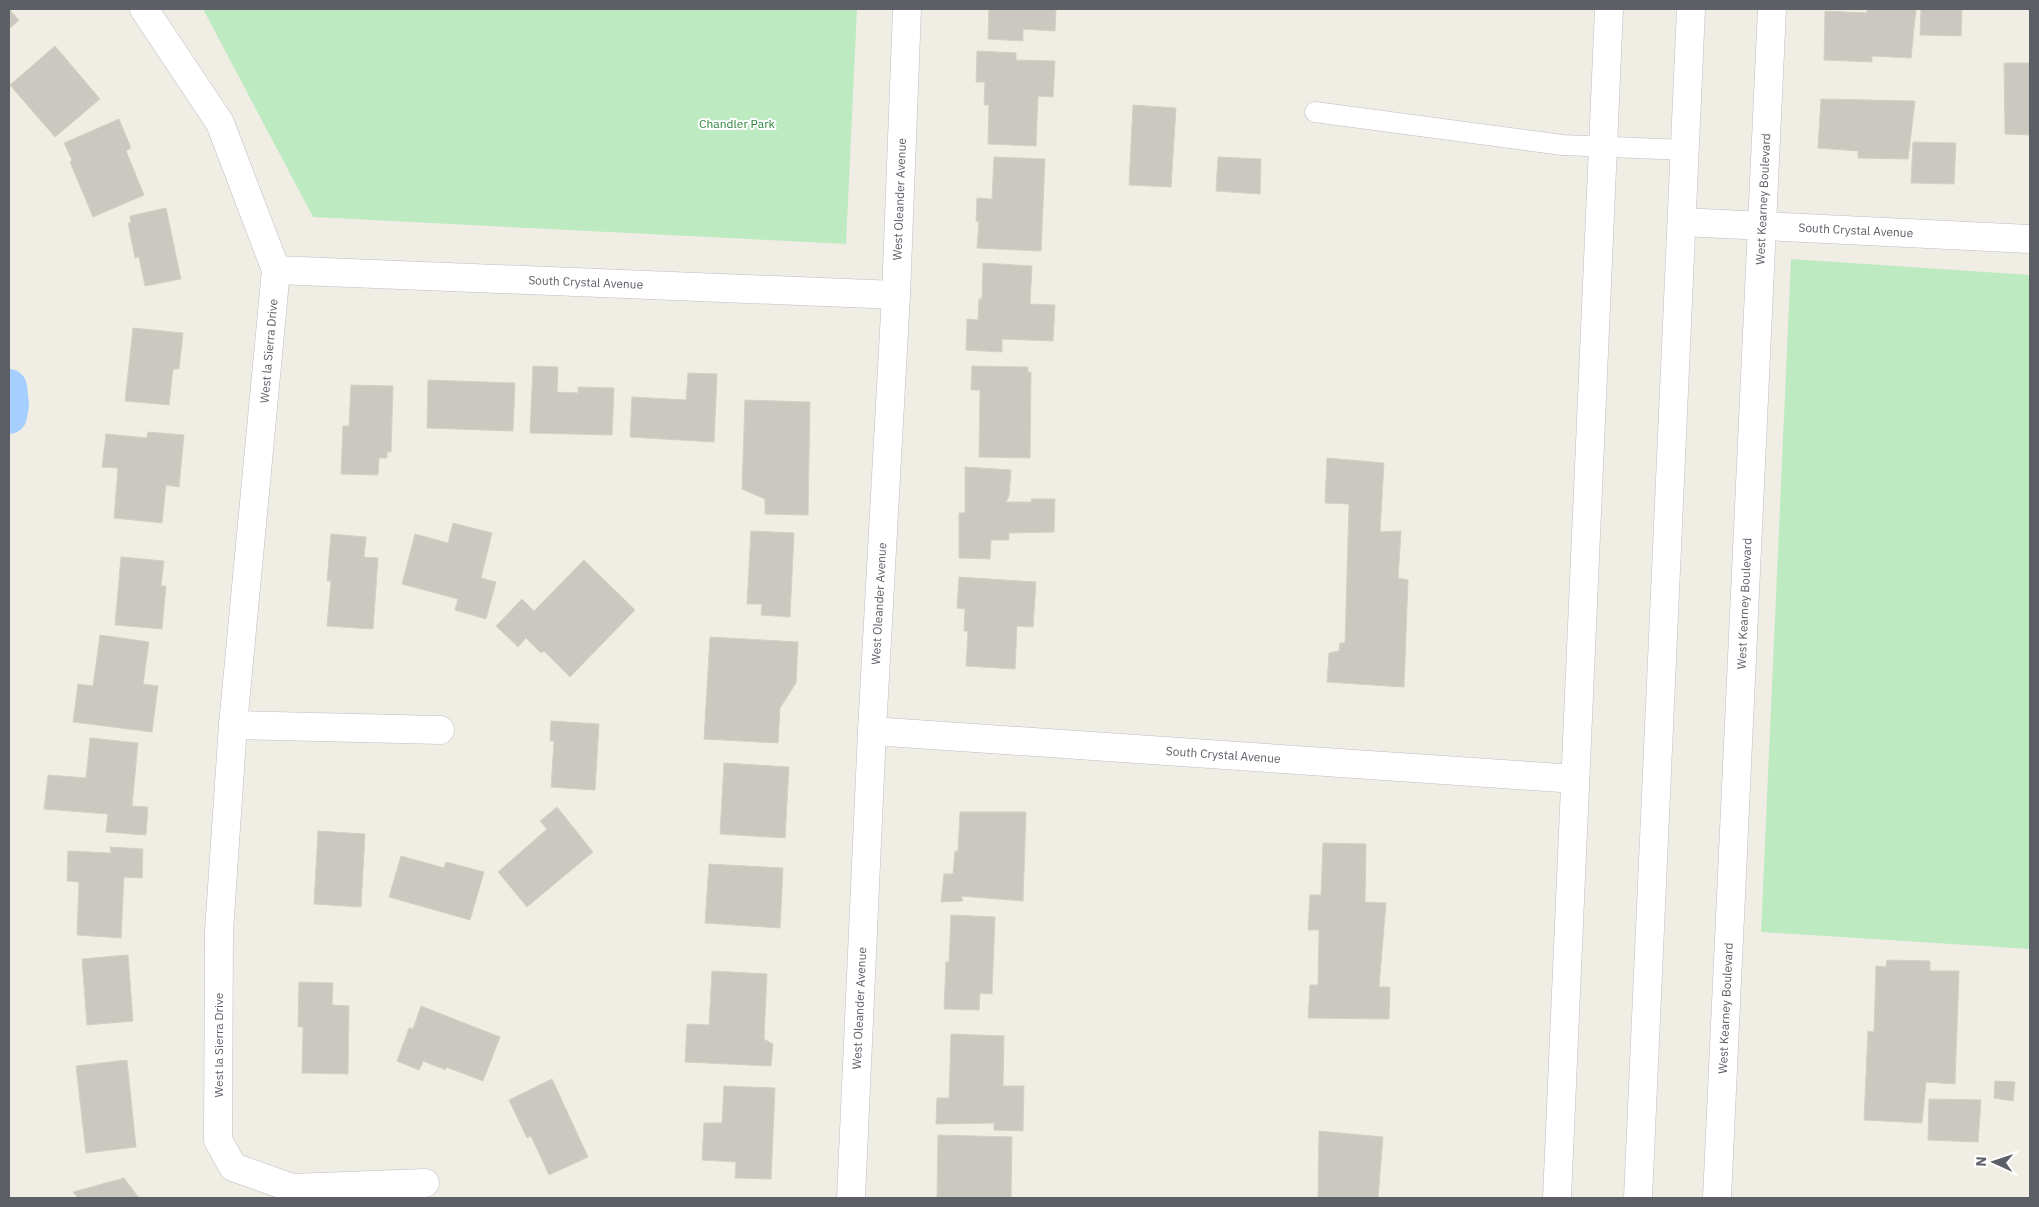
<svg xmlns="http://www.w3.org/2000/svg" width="2039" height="1207" viewBox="0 0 2039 1207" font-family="'IBM Plex Sans',sans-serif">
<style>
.green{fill:#beeac2}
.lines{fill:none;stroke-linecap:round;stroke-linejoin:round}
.canal{stroke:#a5cfff;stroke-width:36}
.building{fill:#cbc8c1;stroke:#d5d1c1}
.lane-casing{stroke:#bbbdc4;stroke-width:21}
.street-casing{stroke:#bbbdc4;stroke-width:29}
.secondary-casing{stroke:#bcbfc6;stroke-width:29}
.lane{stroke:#fff;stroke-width:20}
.street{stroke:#fff;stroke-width:28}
.secondary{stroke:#fff;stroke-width:28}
.labels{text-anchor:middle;stroke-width:4;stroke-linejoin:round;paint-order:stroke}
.park-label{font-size:12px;fill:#2c8539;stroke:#fff}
.street-label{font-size:12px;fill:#5c5f66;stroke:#fff}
</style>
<rect width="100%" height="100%" fill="#f0eee4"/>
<g class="green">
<polygon points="203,9 857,9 846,244 313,217"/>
<polygon points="1791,259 2030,275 2030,949 1761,932"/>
</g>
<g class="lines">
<polyline class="canal" points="9,387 11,405 9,416"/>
</g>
<g class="building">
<polygon points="9,9 19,20 9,29"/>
<polygon points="989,9 1056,9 1055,31 1023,29 1023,41 988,39"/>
<polygon points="1867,9 1916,9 1911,58 1872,56 1872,62 1824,60 1825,11 1867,13"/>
<polygon points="1921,9 1962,9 1961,36 1920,35"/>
<polygon points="55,46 100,99 55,137 10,85"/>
<polygon points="977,51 1016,53 1016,60 1055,61 1053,97 1038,96 1036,146 988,144 989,105 984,105 985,82 976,82"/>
<polygon points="2004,63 2030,63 2030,135 2005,134"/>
<polygon points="1821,99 1915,101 1908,159 1858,158 1858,151 1818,148"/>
<polygon points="1133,105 1176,108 1171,187 1129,185"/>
<polygon points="119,119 131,148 126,151 144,195 93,217 70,162 72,160 64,143"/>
<polygon points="1913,142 1956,143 1954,184 1911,183"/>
<polygon points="994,157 1045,159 1041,251 977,248 979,222 976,221 977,198 992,199"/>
<polygon points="1218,157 1261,159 1260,194 1216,191"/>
<polygon points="166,208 181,279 145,286 139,257 135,258 128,223 131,223 130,216"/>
<polygon points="983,263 1032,266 1030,304 1055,305 1053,341 1002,339 1002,352 966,350 967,319 978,320 979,299 982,299"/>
<polygon points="133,328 183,333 179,369 173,369 169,405 125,401"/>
<polygon points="533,366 558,367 557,392 578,393 578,387 614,388 612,435 530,433"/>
<polygon points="972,366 1028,367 1028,373 1031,372 1030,458 979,457 980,390 971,390"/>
<polygon points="688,373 717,374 714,442 630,437 632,397 686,400"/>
<polygon points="428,380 515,383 513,431 427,428"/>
<polygon points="351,385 393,386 391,452 387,452 387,458 379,458 378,475 341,474 343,426 349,426"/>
<polygon points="745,400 810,402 808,515 765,514 765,499 742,489"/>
<polygon points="148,432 184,435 179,487 166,485 162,523 114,518 118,468 102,467 106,434 147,438"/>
<polygon points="1327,458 1384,463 1380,532 1401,531 1398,578 1408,580 1404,687 1327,682 1329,653 1339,651 1340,643 1345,643 1349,504 1325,503"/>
<polygon points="965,467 1011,470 1009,496 1006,502 1032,502 1031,499 1055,499 1054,532 1009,533 1009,540 991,540 990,559 959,558 959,513 965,513"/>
<polygon points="453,523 492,533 481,578 496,582 486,619 455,610 458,599 402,584 415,534 448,543"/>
<polygon points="751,531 794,533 790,617 761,615 762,604 747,604"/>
<polygon points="331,534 366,537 364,557 378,558 373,629 327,626 331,581 327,581"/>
<polygon points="121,557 164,561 161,586 166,586 162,629 115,625"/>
<polygon points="584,560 635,610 570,677 544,651 541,653 526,638 518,647 496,626 522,599 534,611"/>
<polygon points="959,577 1036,582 1033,627 1017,626 1015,669 966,666 968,631 964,631 965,609 957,608"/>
<polygon points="100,635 149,642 143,684 158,686 152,732 73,722 78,684 93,686"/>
<polygon points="710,637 798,642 796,683 780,708 778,743 704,739"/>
<polygon points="551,721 599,724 595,790 551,787 554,741 550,741"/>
<polygon points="90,738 138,743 132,806 148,807 146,835 106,832 108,814 44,809 48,775 86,778"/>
<polygon points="724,763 789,767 785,838 720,834"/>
<polygon points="557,807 593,852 527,907 498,872 547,829 540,821"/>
<polygon points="960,812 1026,812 1023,901 961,896 963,901 941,902 944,874 953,874 955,851 958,851"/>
<polygon points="318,831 365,834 361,907 314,904"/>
<polygon points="1323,843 1366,844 1365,902 1386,903 1379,987 1390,987 1389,1019 1308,1018 1310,985 1318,985 1319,930 1308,930 1310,895 1321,895"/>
<polygon points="110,847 143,849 142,878 124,877 121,938 77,935 79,882 67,881 68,851 111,853"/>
<polygon points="401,856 444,868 446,862 484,872 470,920 389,897"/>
<polygon points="709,864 783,868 780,928 705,923"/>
<polygon points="951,915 995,917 992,994 980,993 979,1010 944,1009 946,962 949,962"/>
<polygon points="128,955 133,1021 87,1025 82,959"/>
<polygon points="1887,960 1930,961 1930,971 1959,971 1955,1084 1926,1082 1922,1123 1864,1120 1868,1031 1874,1032 1876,966 1886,967"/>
<polygon points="712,971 767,974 764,1039 773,1044 771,1066 685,1062 687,1024 709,1025"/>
<polygon points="299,982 333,983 332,1005 349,1006 348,1074 302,1073 303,1027 298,1027"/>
<polygon points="421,1006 500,1037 483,1081 446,1067 446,1070 423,1061 419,1070 397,1061 409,1028 413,1029"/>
<polygon points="951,1034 1004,1036 1003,1086 1024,1086 1023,1131 994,1130 994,1123 936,1124 937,1098 949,1098"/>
<polygon points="127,1060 136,1147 86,1153 76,1066"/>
<polygon points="552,1079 588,1157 549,1175 531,1136 527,1138 509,1100"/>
<polygon points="1995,1081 2015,1082 2013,1101 1994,1098"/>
<polygon points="724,1086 775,1088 771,1179 735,1178 736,1162 702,1160 704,1123 722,1123"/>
<polygon points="1929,1099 1981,1100 1978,1142 1928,1140"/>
<polygon points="1319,1131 1383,1137 1378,1198 1318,1198"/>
<polygon points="938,1135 1012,1137 1011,1198 937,1198"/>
<polygon points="124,1178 139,1198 78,1198 73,1192"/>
</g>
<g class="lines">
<defs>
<polyline id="lane" points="1315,112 1562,145 1685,150"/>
<g id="street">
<polyline points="144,9 220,123 276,270 233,725 219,931 218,1140 233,1167 292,1188 425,1183"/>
<path id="s1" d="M1682 222 2030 239"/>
<path id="s2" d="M276 270 896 295"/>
<polyline points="233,725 440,730"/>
<path id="s3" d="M872 731 1575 779"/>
<path id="s4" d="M851 1198 872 731 896 295 907 9"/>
<polyline points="1557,1198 1609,9"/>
<path id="s5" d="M1717 1198 1772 9"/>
</g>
<polyline id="secondary" points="1638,1198 1691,9"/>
</defs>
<use href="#lane" class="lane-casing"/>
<use href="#street" class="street-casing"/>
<use href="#secondary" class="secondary-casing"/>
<use href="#lane" class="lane"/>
<use href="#street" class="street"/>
<use href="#secondary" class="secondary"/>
</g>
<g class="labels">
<g class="park-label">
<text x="737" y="128">Chandler Park</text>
</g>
<g class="street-label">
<text dy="4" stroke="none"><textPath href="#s4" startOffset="1000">West Oleander Avenue</textPath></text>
<text dy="4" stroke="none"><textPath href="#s5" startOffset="1000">West Kearney Boulevard</textPath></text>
<text dy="4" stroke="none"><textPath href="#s1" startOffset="174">South Crystal Avenue</textPath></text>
<text dy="4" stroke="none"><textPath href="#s2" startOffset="310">South Crystal Avenue</textPath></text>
<text transform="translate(269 351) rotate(-85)" y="4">West la Sierra Drive</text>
<text dy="4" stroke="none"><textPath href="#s4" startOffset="595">West Oleander Avenue</textPath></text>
<text dy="4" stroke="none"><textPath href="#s5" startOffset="595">West Kearney Boulevard</textPath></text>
<text dy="4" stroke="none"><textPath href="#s3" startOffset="352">South Crystal Avenue</textPath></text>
<text dy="4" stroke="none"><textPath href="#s4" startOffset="190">West Oleander Avenue</textPath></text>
<text dy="4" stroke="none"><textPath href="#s5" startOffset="190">West Kearney Boulevard</textPath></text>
<text transform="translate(219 1045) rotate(-90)" y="4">West la Sierra Drive</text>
</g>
</g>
<rect width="2039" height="1207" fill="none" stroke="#5c5f66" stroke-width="20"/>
<g transform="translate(1994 1162) rotate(273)" stroke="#ffffff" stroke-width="4" paint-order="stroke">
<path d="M0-4L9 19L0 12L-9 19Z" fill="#5c5f66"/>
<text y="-8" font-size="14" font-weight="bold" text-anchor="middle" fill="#5c5f66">N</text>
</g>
</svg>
